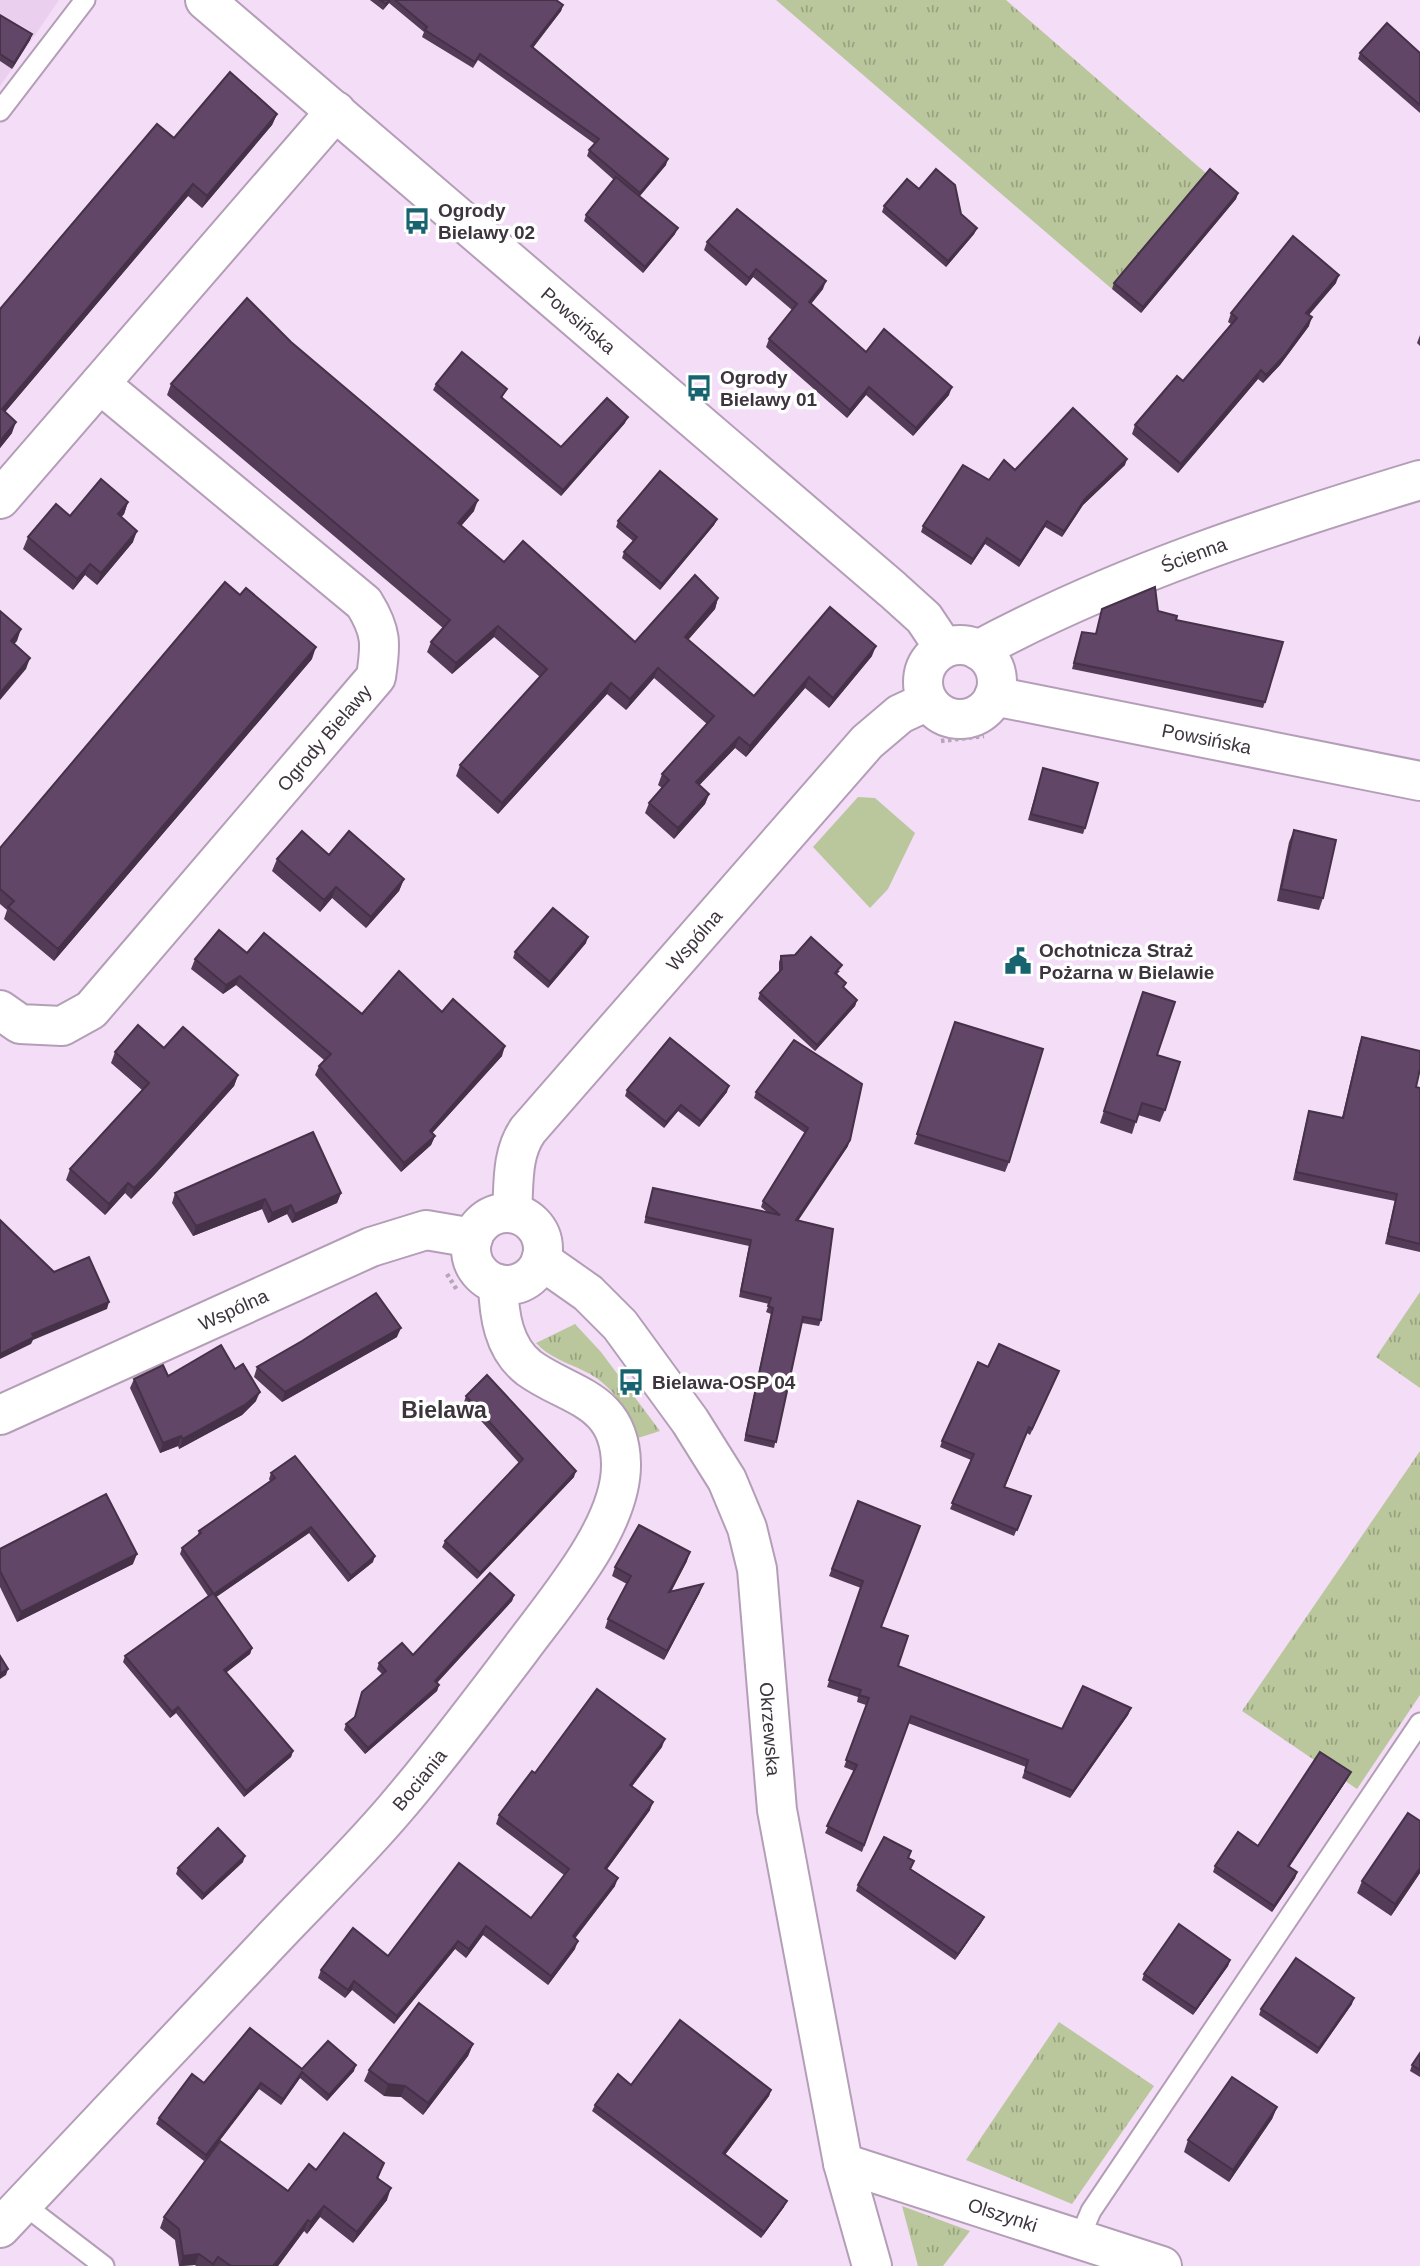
<svg xmlns="http://www.w3.org/2000/svg" width="1420" height="2266" viewBox="0 0 1420 2266" font-family="Arial,sans-serif">
<style>
.built{fill:#ebcfef}
.grass{fill:url(#grass-tufts)}
.green{fill:#bac79c}
.lines{fill:none;stroke-linecap:round;stroke-linejoin:round}
.service-casing{stroke:#b49eb7;stroke-width:23}
.minor-casing{stroke:#b49eb7;stroke-width:42}
.tertiary-casing{stroke:#b49eb7;stroke-width:42}
.path{stroke:#b7a5ba;stroke-width:4.5;stroke-dasharray:3.5 3.5;stroke-linecap:butt}
.service{stroke:#fff;stroke-width:19}
.minor{stroke:#fff;stroke-width:38}
.tertiary{stroke:#fff;stroke-width:38}
.wall{fill:#543c59}
.shaded-wall{fill:#453148}
.building{fill:#624667;stroke:#453148;stroke-width:2}
.labels{text-anchor:middle;stroke-width:7;stroke-linejoin:round;paint-order:stroke}
.poi-label{font-size:19px;font-weight:bold;fill:#3d343e;stroke:#fff;text-anchor:start}
.street-label{font-size:19px;fill:#3d343e;stroke:#fff}
.quarter-label{font-size:23px;font-weight:bold;fill:#3d343e;stroke:#fff}
</style>
<defs>
<pattern id="grass-tufts" width="24" height="20" patternUnits="userSpaceOnUse" patternTransform="scale(1.75)"><rect width="24" height="20" fill="#bac79c"/><path d="M3 7l-1-3M5 7V3M7 7l1-3M15 17l-1-3M17 17v-4M19 17l1-3" fill="none" stroke="#98a281"/></pattern>
</defs>
<rect width="100%" height="100%" fill="#f3ddf7"/>
<polygon class="built" points="0,0 59,0 0,86"/>
<g class="grass">
<polygon points="776,0 1006,0 1208,175 1112,289"/>
<polygon points="1420,1292 1420,1388 1376,1357"/>
<path d="M575 1324 601 1352 660 1431 638 1438C628 1410 612 1384 584 1371 566 1362 550 1358 536 1343Z"/>
<polygon points="1420,1451 1420,1695 1357,1789 1242,1711"/>
<polygon points="1059,2022 1154,2086 1072,2204 966,2160"/>
<polygon points="902,2206 970,2231 943,2266 918,2266"/>
</g>
<polygon class="green" points="858,797 875,798 915,833 888,889 870,908 813,847"/>
<g class="lines">
<defs>
<g id="service">
<polyline points="0,111 85,0"/>
<polyline points="23,2204 104,2266"/>
<polyline points="1079,2239 1091,2211 1420,1723"/>
</g>
<g id="minor">
<polyline points="0,499 336,111"/>
<path id="s1" d="M978 650C1118 575 1268 526 1420 480"/>
<path id="s2" d="M994 696 1420 781"/>
<path id="s3" d="M0 1010 20 1024 62 1026 91 1010 376 677C381 644 382 632 364 603L100 384"/>
<path id="s4" d="M0 1415 371 1247 426 1230 473 1238"/>
<path id="s5" d="M843 2163 1162 2266"/>
<path id="s6" d="M0 2228C89 2133 178 2039 267 1945 309 1900 354 1857 394 1810 438 1759 479 1704 520 1650 556 1601 622 1526 621 1464 620 1398 569 1397 529 1368 503 1348 499 1314 498 1284"/>
</g>
<g id="tertiary">
<path id="s7" d="M205 0 893 590 924 618 944 648"/>
<circle cx="960" cy="682" r="37"/>
<path id="s8" d="M512 1213C514 1185 511 1154 528 1130L867 742 900 714 928 701"/>
<circle cx="507" cy="1249" r="36"/>
<path id="s9" d="M541 1260 588 1293 620 1325 690 1421 727 1480 747 1528 757 1569 777 1810 843 2163 872 2266"/>
</g>
</defs>
<use href="#service" class="service-casing"/>
<use href="#minor" class="minor-casing"/>
<use href="#tertiary" class="tertiary-casing"/>
<g class="path">
<polyline points="941,741 984,736"/>
<polyline points="447,1274 457,1290"/>
</g>
<use href="#service" class="service"/>
<use href="#minor" class="minor"/>
<use href="#tertiary" class="tertiary"/>
</g>
<g class="wall">
<polygon points="370,0 556,0 563,5 561,11 533,48 666,165 640,196 675,234 643,273 584,221 586,215 614,180 587,156 589,150 595,144 478,60 473,68 422,37 424,32 389,3 383,10"/>
<polygon points="0,15 32,34 30,40 12,69 0,61"/>
<polygon points="1360,53 1420,53 1420,113 1358,59"/>
<polygon points="277,114 272,125 202,208 188,196 5,412 12,433 0,448 0,309 174,138"/>
<polygon points="919,189 961,214 977,228 974,234 946,267 882,212 884,206"/>
<polygon points="1238,193 1236,199 1141,313 1112,289 1114,283"/>
<polygon points="707,242 823,289 811,304 866,352 949,395 913,436 866,395 847,418 766,347 769,339 792,310 753,277 746,286 704,250"/>
<polygon points="1336,283 1309,315 1309,326 1280,365 1263,383 1258,379 1178,473 1132,434 1135,425 1183,381 1231,324 1228,322 1231,313"/>
<polygon points="1420,335 1420,346 1417,343"/>
<polygon points="291,342 474,511 461,526 504,562 635,642 718,598 715,609 688,640 754,696 872,656 829,708 805,688 746,757 735,748 699,785 709,794 705,804 674,839 645,813 649,803 662,788 658,785 662,774 707,724 654,678 626,710 607,694 498,814 456,776 460,765 540,677 494,637 452,674 427,652 431,642 443,628 167,395 171,384"/>
<polygon points="436,384 507,389 502,398 561,447 625,423 561,496 433,390"/>
<polygon points="1125,465 1083,505 1062,537 1045,527 1019,567 985,544 971,565 921,532 923,526 989,480 1015,470"/>
<polygon points="128,502 124,514 121,517 133,542 97,585 85,575 73,590 23,549 28,537 70,516"/>
<polygon points="717,519 714,525 660,590 622,558 624,552 633,541 616,527 618,521"/>
<polygon points="1102,609 1158,611 1176,620 1265,702 1263,708 1072,669 1082,632 1096,634"/>
<polygon points="312,659 54,961 4,919 7,910 0,904 0,848"/>
<polygon points="1043,768 1085,828 1083,834 1028,820"/>
<polygon points="1294,830 1323,898 1319,910 1277,901 1289,842"/>
<polygon points="329,855 404,879 399,891 366,928 332,898 320,912 272,871 277,859"/>
<polygon points="586,943 548,988 513,958 515,952"/>
<polygon points="247,953 362,1014 442,1012 502,1056 432,1133 435,1136 431,1145 401,1172 315,1075 319,1066 324,1060 236,985 223,994 191,969 195,959"/>
<polygon points="781,956 840,971 837,974 844,988 857,1000 855,1006 815,1051 758,999 760,993 779,972 779,962"/>
<polygon points="1139,1004 1157,1055 1165,1110 1160,1122 1138,1115 1132,1134 1100,1123"/>
<polygon points="955,1022 1009,1162 1005,1172 914,1144"/>
<polygon points="1362,1037 1416,1087 1420,1088 1420,1252 1385,1244 1395,1201 1293,1180 1307,1118 1309,1111 1342,1118 1359,1045"/>
<polygon points="164,1048 238,1075 234,1086 154,1175 131,1199 125,1193 105,1215 66,1180 70,1169 142,1090 111,1063 115,1052"/>
<polygon points="627,1090 727,1092 699,1127 678,1111 664,1128 625,1096"/>
<polygon points="756,1092 848,1146 798,1221 821,1320 819,1326 802,1323 774,1448 744,1441 771,1314 766,1312 769,1304 739,1297 749,1246 644,1223 653,1188 767,1212 761,1207 763,1201 805,1133 754,1098"/>
<polygon points="175,1193 341,1193 337,1203 292,1223 287,1214 268,1223 262,1209 193,1236 172,1203"/>
<polygon points="397,1337 282,1402 254,1377 257,1367"/>
<polygon points="988,1367 1059,1371 1030,1435 1027,1433 1005,1487 1031,1496 1014,1536 950,1509 971,1460 940,1447 942,1441"/>
<polygon points="235,1369 256,1401 242,1415 179,1449 178,1446 160,1453 130,1388 134,1379 168,1376"/>
<polygon points="466,1396 574,1477 477,1579 442,1547 445,1541 519,1463 464,1402"/>
<polygon points="271,1473 373,1562 348,1582 309,1533 216,1597 252,1648 250,1654 226,1672 293,1751 291,1757 244,1797 176,1713 170,1718 123,1662 125,1656 208,1596 180,1554 182,1548 197,1537 199,1531 270,1481 269,1479"/>
<polygon points="858,1501 881,1627 898,1666 1062,1729 1131,1708 1128,1715 1070,1798 1022,1778 1026,1767 908,1723 862,1852 825,1833 854,1771 844,1767 866,1705 857,1702 858,1697 827,1687 861,1588 829,1576"/>
<polygon points="0,1549 133,1564 17,1622 0,1587"/>
<polygon points="687,1561 671,1592 700,1592 664,1660 605,1628 608,1619 627,1584 612,1576 615,1567"/>
<polygon points="514,1595 512,1601 437,1683 439,1685 437,1691 365,1754 344,1730 346,1724 354,1717 382,1674 377,1669 379,1663 413,1655"/>
<polygon points="662,1747 632,1786 650,1810 607,1869 615,1886 575,1938 575,1949 548,1985 483,1935 466,1958 455,1949 394,2024 352,1990 345,1998 318,1978 321,1970 388,1956 459,1863 531,1918 564,1875 496,1824 499,1815 535,1773"/>
<polygon points="1351,1772 1348,1778 1289,1866 1297,1872 1295,1878 1272,1912 1213,1872 1215,1866 1258,1846"/>
<polygon points="1420,1821 1420,1873 1391,1916 1357,1893 1362,1881"/>
<polygon points="908,1858 911,1869 984,1917 981,1923 955,1960 856,1891 858,1885"/>
<polygon points="243,1862 202,1900 176,1874 178,1868"/>
<polygon points="1230,1960 1228,1966 1193,2015 1142,1980 1144,1974"/>
<polygon points="1352,2004 1317,2054 1259,2015 1261,2009"/>
<polygon points="473,2044 468,2056 423,2115 401,2097 384,2096 364,2081 369,2070"/>
<polygon points="1420,2053 1420,2077 1410,2071 1412,2065"/>
<polygon points="302,2069 354,2071 327,2101 300,2078 281,2105 259,2089 204,2161 156,2124 159,2118 204,2083"/>
<polygon points="631,2085 771,2090 769,2096 725,2155 784,2207 761,2238 592,2111 595,2105"/>
<polygon points="1277,2107 1272,2119 1229,2182 1184,2152 1188,2140"/>
<polygon points="384,2163 378,2179 387,2200 353,2243 320,2217 307,2234 304,2231 278,2266 196,2266 195,2265 179,2266 175,2240 160,2228 164,2217 288,2191 316,2170"/>
</g>
<g class="shaded-wall">
<polygon points="389,0 391,0 389,3 383,10 386,4"/>
<polygon points="563,5 561,11 529,52 531,46"/>
<polygon points="32,34 30,40 12,69 14,63"/>
<polygon points="277,114 272,125 202,208 207,196"/>
<polygon points="668,159 666,165 637,199 640,193"/>
<polygon points="193,184 188,196 0,418 2,409"/>
<polygon points="1238,193 1236,199 1141,313 1143,307"/>
<polygon points="678,228 675,234 643,273 645,267"/>
<polygon points="977,228 974,234 946,267 948,261"/>
<polygon points="756,269 753,277 746,286 749,278"/>
<polygon points="1339,275 1336,283 1303,321 1306,313"/>
<polygon points="826,281 823,289 806,310 809,302"/>
<polygon points="1312,317 1309,326 1280,365 1263,383 1266,375"/>
<polygon points="1261,370 1258,379 1178,473 1181,464"/>
<polygon points="869,387 866,395 847,418 850,410"/>
<polygon points="952,387 949,395 913,436 916,428"/>
<polygon points="628,417 625,423 561,496 563,490"/>
<polygon points="16,422 12,433 0,448 0,441"/>
<polygon points="1127,459 1125,465 1083,505 1062,537 1064,531 1085,499"/>
<polygon points="478,500 474,511 454,534 458,523"/>
<polygon points="128,502 124,514 114,526 118,514"/>
<polygon points="717,519 714,525 660,590 662,584"/>
<polygon points="1047,521 1045,527 1019,567 1021,561"/>
<polygon points="137,531 133,542 97,585 101,573"/>
<polygon points="987,538 985,544 971,565 973,559"/>
<polygon points="90,564 85,575 73,590 77,579"/>
<polygon points="718,598 715,609 681,648 685,637"/>
<polygon points="498,626 494,637 452,674 456,663"/>
<polygon points="21,629 17,641 6,653 11,641"/>
<polygon points="876,646 872,656 829,708 833,698"/>
<polygon points="316,647 312,659 54,961 58,949"/>
<polygon points="30,658 26,669 0,700 0,693"/>
<polygon points="658,668 654,678 626,710 630,699"/>
<polygon points="809,677 805,688 746,757 750,746"/>
<polygon points="611,683 607,694 498,814 502,803"/>
<polygon points="739,737 735,748 692,793 696,782"/>
<polygon points="709,794 705,804 674,839 678,828"/>
<polygon points="404,879 399,891 366,928 371,917"/>
<polygon points="336,887 332,898 320,912 324,900"/>
<polygon points="588,937 586,943 548,988 550,982"/>
<polygon points="240,976 236,985 223,994 226,985"/>
<polygon points="857,1000 855,1006 815,1051 817,1045"/>
<polygon points="505,1046 502,1056 426,1140 430,1131"/>
<polygon points="238,1075 234,1086 154,1175 131,1199 134,1188"/>
<polygon points="729,1086 727,1092 699,1127 701,1121"/>
<polygon points="681,1105 678,1111 664,1128 666,1122"/>
<polygon points="435,1136 431,1145 401,1172 404,1163"/>
<polygon points="850,1140 848,1146 794,1226 796,1220"/>
<polygon points="128,1183 125,1193 105,1215 109,1204"/>
<polygon points="341,1193 337,1203 292,1223 295,1214"/>
<polygon points="265,1199 262,1209 193,1236 196,1226"/>
<polygon points="291,1205 287,1214 268,1223 272,1213"/>
<polygon points="109,1302 107,1309 33,1340 31,1344 0,1359 0,1354 32,1334"/>
<polygon points="401,1328 397,1337 282,1402 285,1392"/>
<polygon points="260,1392 256,1401 242,1415 179,1449 183,1439"/>
<polygon points="181,1436 178,1446 160,1453 163,1443"/>
<polygon points="576,1471 574,1477 477,1579 480,1573"/>
<polygon points="311,1527 309,1533 212,1600 214,1594"/>
<polygon points="690,1552 687,1561 666,1601 669,1592"/>
<polygon points="137,1554 133,1564 17,1622 21,1612"/>
<polygon points="375,1556 373,1562 348,1582 351,1576"/>
<polygon points="703,1584 700,1592 664,1660 667,1651"/>
<polygon points="514,1595 512,1601 433,1687 435,1681"/>
<polygon points="252,1648 250,1654 222,1676 224,1670"/>
<polygon points="8,1669 6,1675 0,1679 0,1674"/>
<polygon points="439,1685 437,1691 365,1754 368,1748"/>
<polygon points="178,1707 176,1713 170,1718 172,1712"/>
<polygon points="1131,1708 1128,1715 1070,1798 1073,1791"/>
<polygon points="665,1739 662,1747 627,1793 630,1785"/>
<polygon points="293,1751 291,1757 244,1797 246,1791"/>
<polygon points="1351,1772 1348,1778 1286,1872 1288,1866"/>
<polygon points="653,1802 650,1810 602,1876 605,1868"/>
<polygon points="245,1856 243,1862 202,1900 204,1894"/>
<polygon points="1420,1868 1420,1873 1391,1916 1395,1904"/>
<polygon points="1297,1872 1295,1878 1272,1912 1274,1906"/>
<polygon points="618,1878 615,1886 570,1945 573,1936"/>
<polygon points="984,1917 981,1923 955,1960 958,1954"/>
<polygon points="486,1926 483,1935 466,1958 469,1949"/>
<polygon points="458,1941 455,1949 394,2024 397,2016"/>
<polygon points="578,1941 575,1949 548,1985 551,1976"/>
<polygon points="1230,1960 1228,1966 1193,2015 1196,2009"/>
<polygon points="354,1981 352,1990 345,1998 348,1990"/>
<polygon points="1354,1998 1352,2004 1317,2054 1319,2048"/>
<polygon points="473,2044 468,2056 423,2115 428,2103"/>
<polygon points="356,2065 354,2071 327,2101 329,2095"/>
<polygon points="302,2072 300,2078 281,2105 283,2099"/>
<polygon points="261,2083 259,2089 204,2161 206,2155"/>
<polygon points="388,2084 405,2086 401,2097 384,2096"/>
<polygon points="771,2090 769,2096 721,2160 723,2153"/>
<polygon points="1277,2107 1272,2119 1229,2182 1233,2170"/>
<polygon points="391,2188 387,2200 353,2243 357,2232"/>
<polygon points="787,2201 784,2207 761,2238 764,2232"/>
<polygon points="324,2206 320,2217 307,2234 311,2222"/>
<polygon points="308,2220 304,2231 278,2266 273,2266"/>
<polygon points="199,2254 195,2265 180,2266 183,2256"/>
</g>
<g class="building">
<polygon points="380,0 389,0 386,4"/>
<polygon points="395,0 556,0 563,5 531,46 668,159 640,193 589,150 599,139 480,54 475,62 425,30 427,27"/>
<polygon points="0,15 32,34 14,63 0,54"/>
<polygon points="1387,23 1420,53 1420,105 1360,53"/>
<polygon points="230,72 277,114 207,196 193,184 2,409 16,422 0,441 0,309 157,124 174,138"/>
<polygon points="936,169 955,185 961,214 977,228 948,261 884,206 907,179 919,189"/>
<polygon points="1210,169 1238,193 1143,307 1114,283"/>
<polygon points="616,177 678,228 645,267 586,215"/>
<polygon points="737,209 826,281 809,302 866,352 884,329 952,387 916,428 869,387 850,410 769,339 797,304 756,269 749,278 707,242"/>
<polygon points="1293,236 1339,275 1306,313 1312,317 1284,356 1266,375 1261,370 1181,464 1135,425 1177,376 1183,381 1237,318 1231,313"/>
<polygon points="247,298 291,342 478,500 458,523 504,562 523,541 635,642 695,575 718,598 685,637 754,696 830,607 876,646 833,698 809,677 750,746 739,737 696,782 709,794 678,828 649,803 669,780 662,774 714,716 658,668 630,699 611,683 502,803 460,765 547,669 498,626 456,663 431,642 450,620 171,384"/>
<polygon points="462,352 507,389 501,397 561,447 607,398 628,417 563,490 436,384"/>
<polygon points="1073,408 1127,459 1085,499 1064,531 1047,521 1021,561 987,538 973,559 923,526 963,465 989,480 1004,460 1015,470"/>
<polygon points="660,471 717,519 662,584 624,552 637,537 618,521"/>
<polygon points="101,479 128,502 118,514 137,531 101,573 90,564 77,579 28,537 56,504 70,516"/>
<polygon points="225,582 240,595 246,588 316,647 58,949 8,907 14,901 0,889 0,848"/>
<polygon points="1155,587 1158,611 1177,616 1176,620 1283,642 1265,702 1074,663 1082,632 1096,634 1102,609"/>
<polygon points="0,611 21,629 11,641 30,658 0,693"/>
<polygon points="1043,768 1098,783 1085,828 1031,814"/>
<polygon points="1294,830 1336,840 1323,898 1281,889"/>
<polygon points="302,831 329,855 349,831 404,879 371,917 336,887 324,900 277,859"/>
<polygon points="553,908 588,937 550,982 515,952"/>
<polygon points="219,930 247,953 264,933 362,1014 399,971 442,1012 453,999 505,1046 430,1131 435,1136 404,1163 319,1066 331,1054 240,976 226,985 195,959"/>
<polygon points="811,937 842,965 835,973 846,983 843,987 857,1000 817,1045 760,993 782,969 781,956 795,955"/>
<polygon points="1143,992 1175,1002 1157,1055 1180,1062 1165,1110 1142,1103 1136,1122 1104,1111"/>
<polygon points="955,1022 1043,1049 1009,1162 917,1134"/>
<polygon points="138,1025 164,1048 183,1027 238,1075 158,1164 134,1188 128,1183 109,1204 70,1169 149,1083 115,1052"/>
<polygon points="1362,1037 1420,1051 1420,1069 1416,1087 1420,1088 1420,1244 1388,1236 1397,1194 1296,1172 1309,1111 1343,1118"/>
<polygon points="670,1038 729,1086 701,1121 681,1105 666,1122 627,1090"/>
<polygon points="794,1040 862,1084 850,1140 796,1220 833,1229 821,1320 803,1317 776,1442 746,1435 773,1308 768,1306 771,1298 741,1291 751,1240 646,1217 653,1188 780,1215 763,1201 808,1128 756,1092"/>
<polygon points="313,1132 341,1193 295,1214 291,1205 272,1213 265,1199 196,1226 175,1193"/>
<polygon points="0,1220 54,1272 89,1257 109,1302 32,1334 34,1337 0,1354"/>
<polygon points="376,1293 401,1328 285,1392 257,1367 302,1341"/>
<polygon points="999,1344 1059,1371 1032,1429 1029,1427 1004,1487 1031,1496 1017,1530 952,1503 974,1454 942,1441 978,1362 988,1367"/>
<polygon points="221,1345 235,1369 243,1364 260,1392 245,1405 183,1439 181,1436 163,1443 134,1379 163,1365 168,1376"/>
<polygon points="487,1375 576,1471 480,1573 445,1541 523,1459 466,1396"/>
<polygon points="295,1456 375,1556 351,1576 311,1527 214,1594 252,1648 224,1670 293,1751 246,1791 178,1707 172,1712 125,1656 213,1593 182,1548 201,1533 199,1531 275,1478 271,1473"/>
<polygon points="106,1494 137,1554 21,1612 0,1571 0,1549"/>
<polygon points="858,1501 920,1526 881,1627 908,1636 898,1666 1062,1729 1083,1686 1131,1708 1073,1791 1025,1771 1028,1760 911,1716 864,1845 827,1826 857,1765 846,1760 869,1698 859,1695 861,1690 829,1680 863,1581 832,1569"/>
<polygon points="639,1525 690,1552 669,1592 703,1584 667,1651 608,1619 631,1576 615,1567"/>
<polygon points="490,1573 514,1595 435,1681 439,1685 368,1748 346,1724 355,1717 362,1692 386,1671 379,1663 402,1643 413,1655"/>
<polygon points="0,1656 8,1669 0,1674"/>
<polygon points="597,1689 665,1739 630,1785 653,1802 605,1868 618,1878 573,1936 578,1941 551,1976 486,1926 469,1949 458,1941 397,2016 354,1981 348,1990 321,1970 353,1928 388,1956 459,1863 531,1918 569,1869 499,1815 532,1771 535,1773"/>
<polygon points="1320,1752 1351,1772 1288,1866 1297,1872 1274,1906 1215,1866 1238,1832 1258,1846"/>
<polygon points="1408,1813 1420,1821 1420,1868 1395,1904 1362,1881"/>
<polygon points="218,1828 245,1856 204,1894 178,1868"/>
<polygon points="884,1837 911,1851 908,1858 914,1861 910,1869 984,1917 958,1954 858,1885"/>
<polygon points="1179,1924 1230,1960 1196,2009 1144,1974"/>
<polygon points="1296,1958 1354,1998 1319,2048 1261,2009"/>
<polygon points="419,2003 473,2044 428,2103 405,2086 388,2084 369,2070"/>
<polygon points="680,2020 771,2090 723,2153 787,2201 764,2232 595,2105 618,2074 631,2085"/>
<polygon points="250,2028 302,2069 328,2041 356,2065 329,2095 302,2072 283,2099 261,2083 206,2155 159,2118 192,2074 204,2083"/>
<polygon points="1420,2053 1420,2070 1412,2065"/>
<polygon points="1232,2077 1277,2107 1233,2170 1188,2140"/>
<polygon points="344,2133 384,2163 377,2178 391,2188 357,2232 324,2206 311,2222 308,2220 273,2266 231,2266 218,2257 213,2264 199,2254 183,2256 179,2229 164,2217 220,2141 288,2191 309,2164 316,2170"/>
</g>
<defs>
<symbol id="bus-bare" viewBox="-9 -9 18 18"><path d="M-5-6H5V4H4V6H2V4H-2V6H-4V4H-5ZM-3.5-4V0h7V-4ZM-3.5 1.2v1.5H-2V1.2ZM2 1.2v1.5H3.5V1.2Z" fill="#17646e" stroke="#fff" stroke-width="2.5" paint-order="stroke"/></symbol>
<symbol id="civic-bare" viewBox="-9 -9 18 18"><path d="M-.6-6.5H3V-4.5H.6V-3L4-1V1h2V6H-6V1h2V-1L-.6-3ZM-1.2 2.5V6h2.4V2.5Z" fill="#17646e" stroke="#fff" stroke-width="2.5" paint-order="stroke"/></symbol>
</defs>
<g fill-rule="evenodd">
<use href="#bus-bare" x="398" y="202" width="38" height="38"/>
<use href="#bus-bare" x="680" y="369" width="38" height="38"/>
<use href="#civic-bare" x="999" y="942" width="38" height="38"/>
<use href="#bus-bare" x="612" y="1363" width="38" height="38"/>
</g>
<g class="labels">
<g class="poi-label">
<text x="438" y="217">Ogrody<tspan x="438" dy="22">Bielawy 02</tspan></text>
<text x="720" y="384">Ogrody<tspan x="720" dy="22">Bielawy 01</tspan></text>
<text x="1039" y="957">Ochotnicza Straż<tspan x="1039" dy="22">Pożarna w Bielawie</tspan></text>
<text x="652" y="1389">Bielawa-OSP 04</text>
</g>
<g class="street-label">
<text dy="7" stroke="none"><textPath href="#s7" startOffset="492">Powsińska</textPath></text>
<text dy="7" stroke="none"><textPath href="#s1" startOffset="236">Ścienna</textPath></text>
<text dy="7" stroke="none"><textPath href="#s3" startOffset="458">Ogrody Bielawy</textPath></text>
<text dy="7" stroke="none"><textPath href="#s2" startOffset="217">Powsińska</textPath></text>
<text dy="7" stroke="none"><textPath href="#s8" startOffset="338">Wspólna</textPath></text>
<text dy="7" stroke="none"><textPath href="#s4" startOffset="256">Wspólna</textPath></text>
<text dy="7" stroke="none"><textPath href="#s9" startOffset="546">Okrzewska</textPath></text>
<text dy="7" stroke="none"><textPath href="#s6" startOffset="614">Bociania</textPath></text>
<text dy="7" stroke="none"><textPath href="#s5" startOffset="168">Olszynki</textPath></text>
</g>
<g class="quarter-label">
<text x="444" y="1418">Bielawa</text>
</g>
</g>
</svg>
